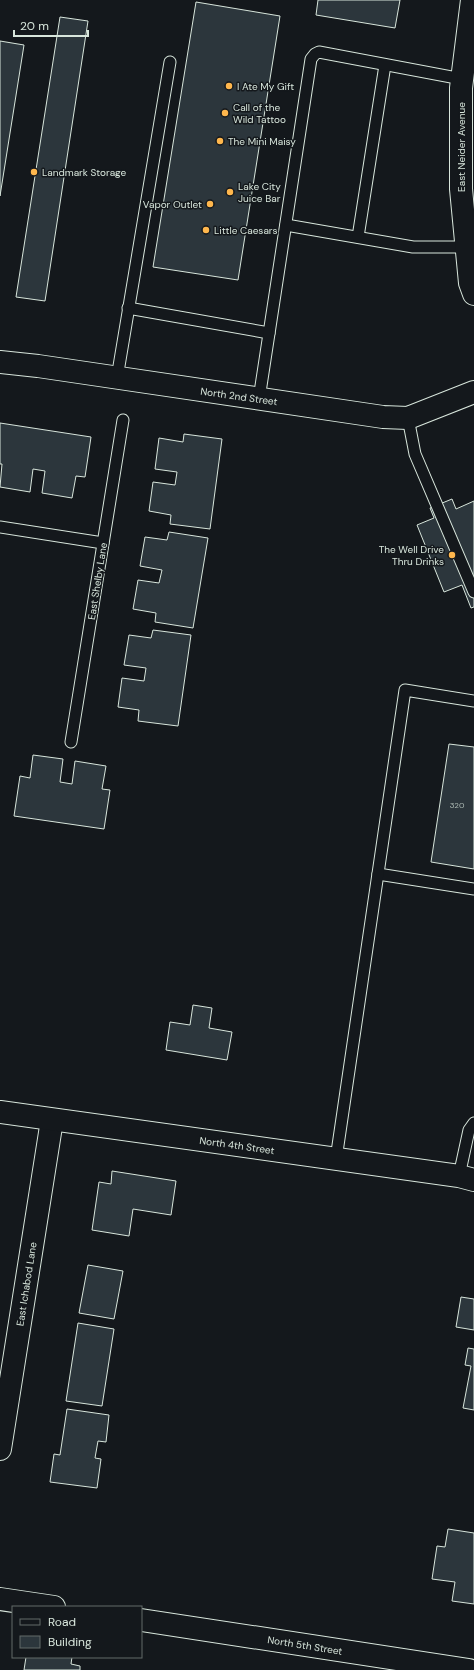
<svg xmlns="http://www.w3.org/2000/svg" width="474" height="1670" viewBox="0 0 474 1670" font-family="'DM Sans',sans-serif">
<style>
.building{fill:#2c363c;stroke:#d8e6dc}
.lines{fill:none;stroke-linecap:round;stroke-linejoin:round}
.lane-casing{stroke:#d8e6dc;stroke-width:13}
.street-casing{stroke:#d8e6dc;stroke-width:24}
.secondary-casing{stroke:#d8e6dc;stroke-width:24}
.lane{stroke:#14181c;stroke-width:11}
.street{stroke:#14181c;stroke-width:22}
.secondary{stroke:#14181c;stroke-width:22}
.poi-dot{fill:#ffb74d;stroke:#14181c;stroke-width:1.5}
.labels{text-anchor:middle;stroke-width:3;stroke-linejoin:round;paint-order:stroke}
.number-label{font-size:8px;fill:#adbab4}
.poi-label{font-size:10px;fill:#d8e6dc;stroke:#14181c;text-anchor:start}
.street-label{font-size:10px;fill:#d8e6dc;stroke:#14181c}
</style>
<rect width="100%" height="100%" fill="#14181c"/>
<g class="building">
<polygon points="318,0 400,0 395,28 316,15"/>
<polygon points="196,2 280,16 238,280 153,267"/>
<polygon points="60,17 88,21 45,301 16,297"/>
<polygon points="0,41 24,45 0,196"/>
<polygon points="0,423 91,437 85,477 76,476 72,498 42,493 45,471 33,469 30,492 0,487 2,464 0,464"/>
<polygon points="184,434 222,439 210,529 170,524 171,515 149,511 153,482 175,485 177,472 155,469 159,438 183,442"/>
<polygon points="452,499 456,509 474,501 474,607 471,608 462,585 444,592 417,525 434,518 430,508"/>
<polygon points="169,532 208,538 193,628 155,622 156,613 133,609 138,580 159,583 162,570 140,566 145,537 167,540"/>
<polygon points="153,630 191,635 178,726 138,721 139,710 118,707 122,678 144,681 146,668 124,665 129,635 151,638"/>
<polygon points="449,744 474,747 474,869 431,862"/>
<polygon points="33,755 63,759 60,782 72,784 75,761 106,766 102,789 110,790 104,829 14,816 20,776 30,778"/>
<polygon points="193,1005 212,1008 209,1028 232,1032 227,1060 166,1050 170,1022 190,1025"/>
<polygon points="112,1171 176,1181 171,1215 133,1209 129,1236 92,1230 99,1182 111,1184"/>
<polygon points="88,1265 123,1271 114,1319 79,1313"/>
<polygon points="461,1297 474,1299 474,1330 456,1327"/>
<polygon points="78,1323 114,1329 102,1406 66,1401"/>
<polygon points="468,1348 474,1349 474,1410 463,1408 471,1366 465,1365"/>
<polygon points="67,1409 109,1415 106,1442 98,1441 95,1458 101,1459 97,1488 50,1482 54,1454 60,1455"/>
<polygon points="448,1529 474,1533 474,1604 452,1601 455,1582 432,1579 437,1546 445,1547"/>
<polygon points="26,1657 72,1657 71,1664 80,1666 80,1670 24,1670"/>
</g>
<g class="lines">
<defs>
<g id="lane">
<polyline points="286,225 413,247 467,247"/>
<polyline points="358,237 385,65"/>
<polyline points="128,308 269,333"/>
<polyline points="117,378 170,62"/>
<polyline points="259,399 311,59 315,54 319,52 462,79"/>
<polyline points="408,418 415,454 474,592"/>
<polyline points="0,527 103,543"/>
<polyline points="71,742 123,420"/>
<polyline points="378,874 474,889"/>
<polyline points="336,1159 405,690 474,701"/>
<polyline points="459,1176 469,1130 474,1123"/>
</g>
<g id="street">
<polyline points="0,362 38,366 383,417 408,418 474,392"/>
<polyline points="0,1449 52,1120"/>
<polyline points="0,1599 54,1607"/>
<polyline points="141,1620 469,1670"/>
</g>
<g id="secondary">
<polyline points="472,0 461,88 461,189 470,283 474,294"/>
<polyline points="0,1112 459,1176 474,1180"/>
</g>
</defs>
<use href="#lane" class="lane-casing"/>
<use href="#street" class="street-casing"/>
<use href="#secondary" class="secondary-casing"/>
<use href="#lane" class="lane"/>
<use href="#street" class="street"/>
<use href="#secondary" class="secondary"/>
</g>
<g class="poi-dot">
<circle cx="229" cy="86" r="4"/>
<circle cx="225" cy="113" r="4"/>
<circle cx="220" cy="141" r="4"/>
<circle cx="34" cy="172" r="4"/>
<circle cx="230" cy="192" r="4"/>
<circle cx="210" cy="204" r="4"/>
<circle cx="206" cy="230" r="4"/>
<circle cx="452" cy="555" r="4"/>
</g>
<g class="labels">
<g class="number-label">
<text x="457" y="808">320</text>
</g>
<g class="poi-label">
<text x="237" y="90">I Ate My Gift</text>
<text x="233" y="111">Call of the<tspan x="233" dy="12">Wild Tattoo</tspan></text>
<text x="228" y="145">The Mini Maisy</text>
<text x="42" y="176">Landmark Storage</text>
<text x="238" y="190">Lake City<tspan x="238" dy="12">Juice Bar</tspan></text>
<text x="202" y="208" text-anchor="end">Vapor Outlet</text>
<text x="214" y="234">Little Caesars</text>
<text x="444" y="553" text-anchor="end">The Well Drive<tspan x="444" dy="12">Thru Drinks</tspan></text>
</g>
<g class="street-label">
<text transform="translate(461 147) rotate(-90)" y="4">East Neider Avenue</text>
<text transform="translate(239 396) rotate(8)" y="4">North 2nd Street</text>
<text transform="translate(97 581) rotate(-81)" y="4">East Shelby Lane</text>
<text transform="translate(237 1145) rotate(8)" y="4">North 4th Street</text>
<text transform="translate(26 1284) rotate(-81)" y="4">East Ichabod Lane</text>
<text transform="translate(305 1645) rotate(9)" y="4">North 5th Street</text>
</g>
</g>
<rect x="12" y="1606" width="130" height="52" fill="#14181c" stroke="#626a69"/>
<rect x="20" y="1619" width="20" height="6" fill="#14181c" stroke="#626a69"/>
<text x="48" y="1626" font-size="12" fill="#d8e6dc">Road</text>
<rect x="20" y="1636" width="20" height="12" fill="#2c363c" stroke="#626a69"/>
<text x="48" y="1646" font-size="12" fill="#d8e6dc">Building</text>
<path d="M14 30v6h74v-6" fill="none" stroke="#d8e6dc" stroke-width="2"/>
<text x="20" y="30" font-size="12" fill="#d8e6dc" stroke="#14181c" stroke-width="3" paint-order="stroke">20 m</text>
</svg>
